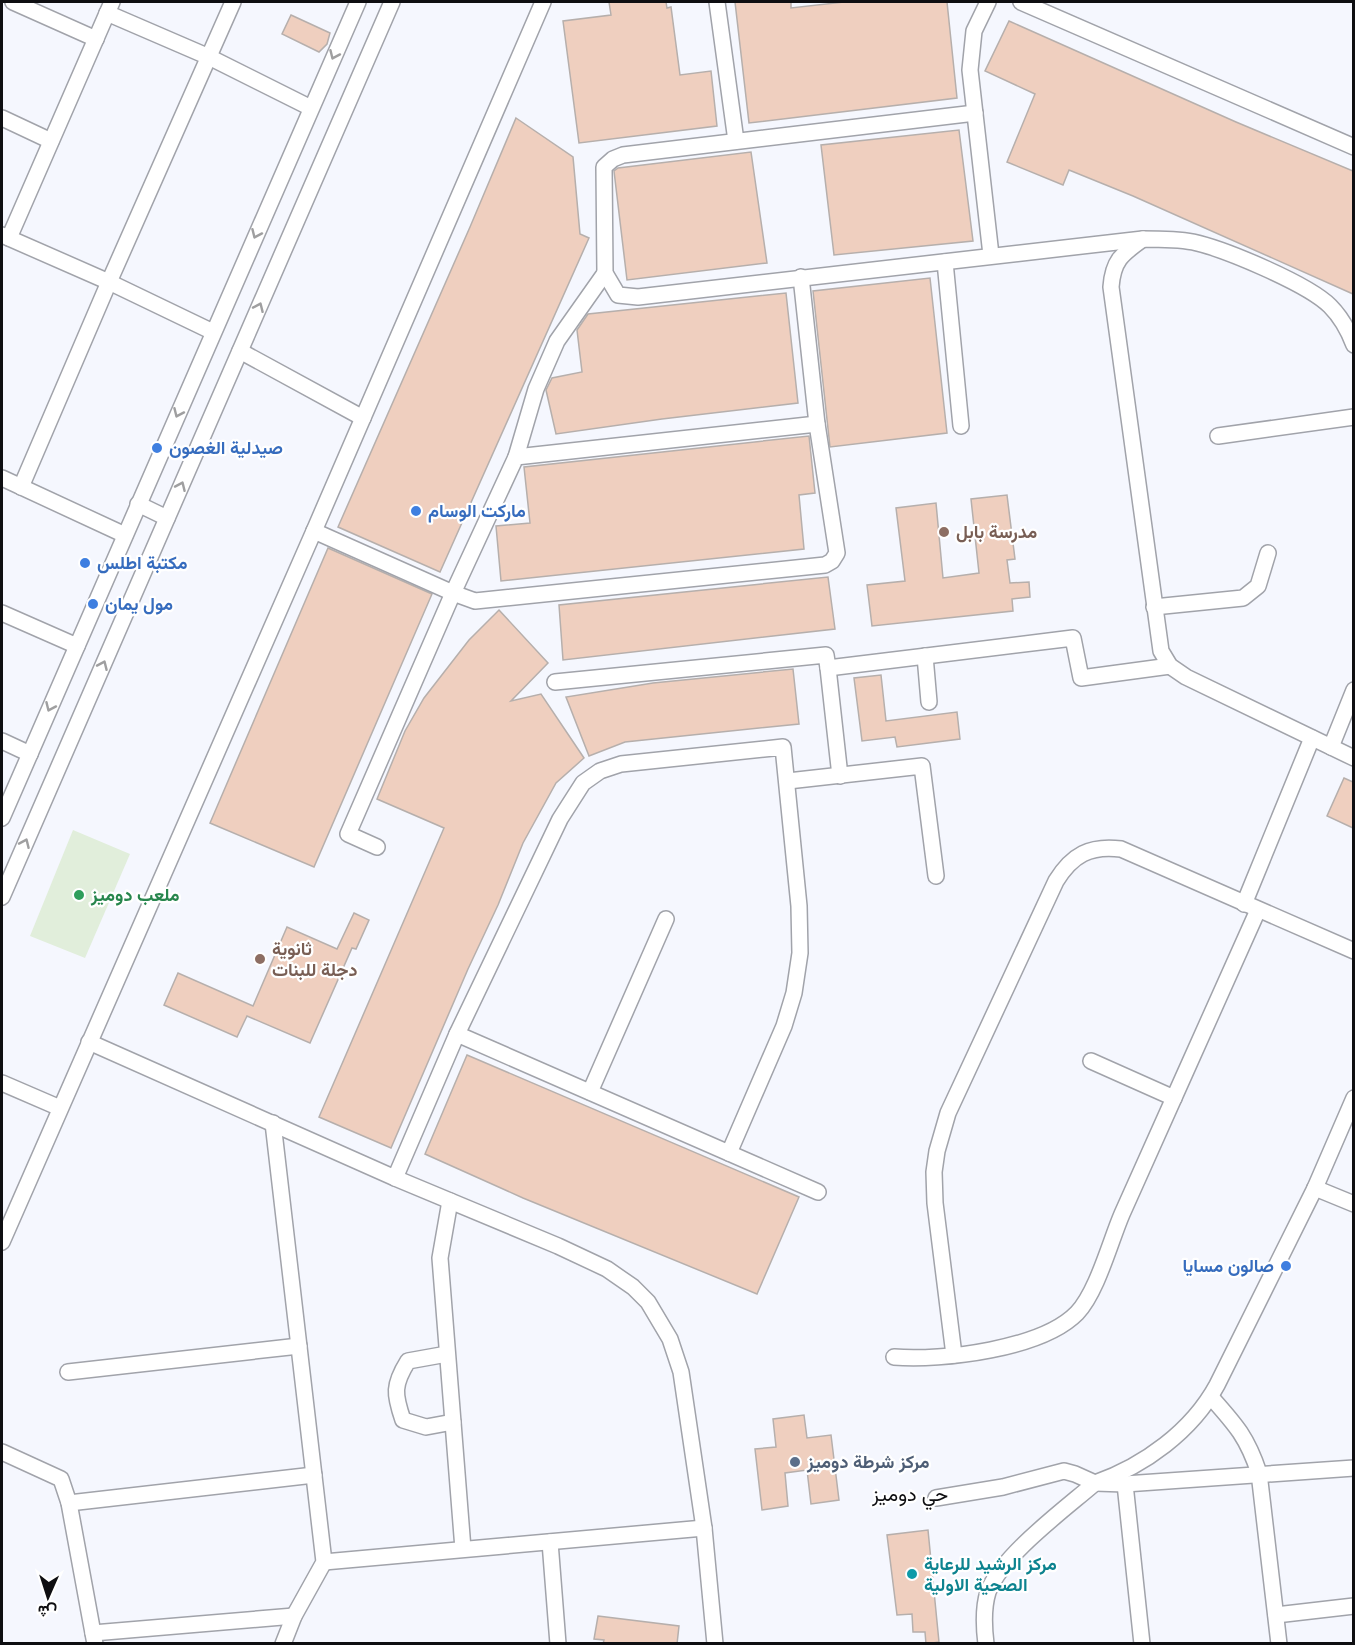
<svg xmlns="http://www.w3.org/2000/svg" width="1355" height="1645" viewBox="0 0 1355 1645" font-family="'Times New Roman',Vazirmatn,serif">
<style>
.green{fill:#e1eedb}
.building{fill:#efcfbf;stroke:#b6afac;stroke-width:1.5}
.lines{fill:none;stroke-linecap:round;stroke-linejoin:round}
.minor-casing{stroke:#a1a3aa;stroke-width:18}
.minor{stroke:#fff;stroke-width:15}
.oneway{stroke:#9f9fa0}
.shop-dot{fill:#3f7fe0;stroke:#fff;stroke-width:2}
.education-dot{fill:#8d6e63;stroke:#fff;stroke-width:2}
.leisure-dot{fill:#2e9e5b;stroke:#fff;stroke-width:2}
.service-dot{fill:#5c6f8a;stroke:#fff;stroke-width:2}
.culture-dot{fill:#0f9aa8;stroke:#fff;stroke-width:2}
.labels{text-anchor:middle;stroke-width:4.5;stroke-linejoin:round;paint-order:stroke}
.shop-label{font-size:18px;font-weight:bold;fill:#366cbe;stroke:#fff;text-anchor:start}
.education-label{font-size:18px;font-weight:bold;fill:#785e54;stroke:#fff;text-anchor:start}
.leisure-label{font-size:18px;font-weight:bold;fill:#27864d;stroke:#fff;text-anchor:start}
.service-label{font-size:18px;font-weight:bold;fill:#4e5e75;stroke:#fff;text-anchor:start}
.culture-label{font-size:18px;font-weight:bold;fill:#0d838f;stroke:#fff;text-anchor:start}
.neighbourhood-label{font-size:20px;fill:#0e0e11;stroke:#fff}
</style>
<rect width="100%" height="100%" fill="#f5f7fe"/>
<polygon class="green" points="73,830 130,854 85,958 30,936"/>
<g class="building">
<polygon points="609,2 666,2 667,8 671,7 680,75 711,71 717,126 579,143 563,21 611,15"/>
<polygon points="735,2 791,2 791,8 844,2 947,2 957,98 749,123"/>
<polygon points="291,15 330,33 327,44 319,52 282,34"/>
<polygon points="1009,21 1236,122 1353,171 1353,294 1133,196 1069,170 1063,185 1007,162 1035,94 985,71"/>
<polygon points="516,118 573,157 580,234 589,238 440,572 338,527 470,227"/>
<polygon points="959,130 973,241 834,255 821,145"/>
<polygon points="751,152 767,263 627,280 614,171 618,168"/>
<polygon points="930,278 947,433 830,447 813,291"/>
<polygon points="786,293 798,403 662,419 556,434 546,390 552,378 582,372 577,330 588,314"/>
<polygon points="809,436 815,493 799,495 804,549 501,581 496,526 530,523 524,467"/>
<polygon points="1007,495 1015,559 1007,560 1010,583 1029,582 1030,597 1012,599 1013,611 872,626 867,585 905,581 896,508 936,503 943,578 979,573 971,499"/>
<polygon points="328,548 432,594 314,867 210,823"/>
<polygon points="828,577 835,629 563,660 559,605"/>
<polygon points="499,610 548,663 511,701 541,694 584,758 556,783 523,843 498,905 468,969 391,1148 319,1117 444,828 377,799 405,731 424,698 469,640"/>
<polygon points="793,669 799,724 625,742 589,756 566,697 653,683"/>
<polygon points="881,675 886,721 957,712 960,739 897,747 895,737 862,741 854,678"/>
<polygon points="1344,778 1353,782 1353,828 1327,816"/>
<polygon points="354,913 369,920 356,949 352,948 310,1043 247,1016 237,1037 164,1005 178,973 253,1006 287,927 337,949"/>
<polygon points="467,1055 799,1197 757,1294 523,1198 425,1154"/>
<polygon points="804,1415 807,1438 831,1435 839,1500 811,1504 807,1470 785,1473 788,1506 762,1510 755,1449 776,1447 773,1419"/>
<polygon points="928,1530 939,1642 926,1644 925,1632 913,1632 912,1614 897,1615 887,1535"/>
<polygon points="598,1616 679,1626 677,1644 603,1644 604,1640 594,1639"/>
</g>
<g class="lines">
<defs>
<g id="minor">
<polyline points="13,2 96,39"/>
<polyline points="717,2 736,141"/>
<polyline points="988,2 974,31 970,70 991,255"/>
<polyline points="1021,2 1354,147"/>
<polyline points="107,13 209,57 311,108"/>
<path d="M975 113 623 155 613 159 604 167 605 273 618 295 638 297 1143 239C1160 239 1177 239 1193 242 1225 249 1308 284 1330 306 1341 317 1349 332 1354 345"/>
<polyline points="2,118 51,141"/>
<polyline points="2,235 109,282 213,332"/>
<polyline points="9,238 112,2"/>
<path d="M1143 239C1122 254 1113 260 1111 287L1161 651 1170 666 1186 677 1354 758"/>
<polyline points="945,262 961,426"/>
<polyline points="240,351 363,418"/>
<polyline points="1218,436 1354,417"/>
<polyline points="516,457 536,389 557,341 605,273"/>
<polyline points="2,478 125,535"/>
<polyline points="21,487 109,282 233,2"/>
<polyline points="138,504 167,518"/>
<polyline points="314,531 453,593 475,601 825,565 832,561 837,553 817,424 801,277"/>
<polyline points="1154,607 1243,598 1258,586 1268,553"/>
<polyline points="2,613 77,646"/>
<polyline points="925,656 929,702"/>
<polyline points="828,668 840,776"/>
<polyline points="555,682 826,655 828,668 1073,638 1081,678 1170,666"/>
<polyline points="2,741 30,754"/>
<polyline points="1331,747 1354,690"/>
<polyline points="788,781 922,766 936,876"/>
<polyline points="2,818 358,2"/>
<polyline points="377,847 348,834 453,593 516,457 817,424"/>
<polyline points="2,897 392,2"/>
<polyline points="1244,904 1312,738"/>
<polyline points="457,1034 818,1192"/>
<polyline points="89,1042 395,1178 558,1246 607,1269 633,1287 648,1302 670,1339 681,1372 704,1528 715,1644"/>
<polyline points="1091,1061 1174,1098"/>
<polyline points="2,1083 60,1108"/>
<polyline points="590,1092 666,919"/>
<polyline points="273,1123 324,1562 294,1616 283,1644"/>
<polyline points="395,1178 457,1034 560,819 583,783 600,771 621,764 783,747 799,906 800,953 794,993 784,1026 729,1153"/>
<polyline points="1315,1188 1354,1204"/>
<polyline points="450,1201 440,1258 463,1549"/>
<polyline points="2,1242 314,531 543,2"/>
<path d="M447 1354 408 1361C393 1385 394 1394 403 1420L426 1427 453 1422"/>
<path d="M954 1355 935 1203 934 1172 937 1151 948 1113 1056 881C1072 855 1090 845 1121 849L1354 951"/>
<path d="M894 1357C942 1361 1042 1349 1077 1313 1097 1292 1110 1242 1122 1214 1167 1113 1213 1011 1258 910"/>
<polyline points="68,1372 299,1346"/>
<path d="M1211 1397C1236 1425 1247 1437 1259 1473L1279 1644"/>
<polyline points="2,1452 61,1479 69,1503 95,1644"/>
<polyline points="1125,1484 1142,1644"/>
<polyline points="936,1498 1003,1487 1064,1471 1075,1474 1095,1483 1125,1484 1354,1468"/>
<polyline points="69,1503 314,1475"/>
<polyline points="550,1542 558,1644"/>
<polyline points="324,1562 704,1528"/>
<polyline points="1276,1615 1354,1606"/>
<polyline points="93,1633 294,1616"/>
<path d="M986 1644C984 1628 983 1608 988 1592 1001 1556 1065 1509 1095 1483 1144 1466 1192 1431 1217 1385L1315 1188 1354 1098"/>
</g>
</defs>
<use href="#minor" class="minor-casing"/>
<use href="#minor" class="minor"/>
</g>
<defs><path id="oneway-chevron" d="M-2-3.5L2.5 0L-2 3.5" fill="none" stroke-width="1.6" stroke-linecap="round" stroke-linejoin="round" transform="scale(1.5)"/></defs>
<g class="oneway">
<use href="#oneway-chevron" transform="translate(334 55) rotate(114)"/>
<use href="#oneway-chevron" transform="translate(256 234) rotate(114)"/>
<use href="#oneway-chevron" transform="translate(259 307) rotate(-66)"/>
<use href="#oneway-chevron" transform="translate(178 413) rotate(114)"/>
<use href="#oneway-chevron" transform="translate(181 486) rotate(-66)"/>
<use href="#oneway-chevron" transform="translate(103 665) rotate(-66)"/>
<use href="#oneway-chevron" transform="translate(50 707) rotate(114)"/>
<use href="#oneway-chevron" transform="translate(25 843) rotate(-66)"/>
</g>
<g class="shop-dot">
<circle cx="157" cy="448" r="6"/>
<circle cx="416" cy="511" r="6"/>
<circle cx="85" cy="563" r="6"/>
<circle cx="93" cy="604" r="6"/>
<circle cx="1286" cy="1266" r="6"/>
</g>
<g class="education-dot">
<circle cx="944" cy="532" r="6"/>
<circle cx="260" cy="959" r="6"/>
</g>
<circle class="leisure-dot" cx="79" cy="895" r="6"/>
<circle class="service-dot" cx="795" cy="1462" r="6"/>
<circle class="culture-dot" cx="912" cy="1574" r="6"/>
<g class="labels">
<g class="shop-label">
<text x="169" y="454">صيدلية الغصون</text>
<text x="428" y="517">ماركت الوسام</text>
<text x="97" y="569">مكتبة اطلس</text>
<text x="105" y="610">مول يمان</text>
<text x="1274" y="1272" text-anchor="end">صالون مسايا</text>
</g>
<g class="education-label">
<text x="956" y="538">مدرسة بابل</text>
<text x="272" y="955">ثانوية<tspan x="272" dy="21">دجلة للبنات</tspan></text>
</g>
<g class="leisure-label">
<text x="91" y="901">ملعب دوميز</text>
</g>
<g class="service-label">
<text x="807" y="1468">مركز شرطة دوميز</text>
</g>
<g class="culture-label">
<text x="924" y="1570">مركز الرشيد للرعاية<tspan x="924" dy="21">الصحية الاولية</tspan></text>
</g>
<g class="neighbourhood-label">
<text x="910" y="1501">حي دوميز</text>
</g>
</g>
<rect width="1355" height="1645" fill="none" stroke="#0e0e11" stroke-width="6"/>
<g transform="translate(48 1597) rotate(183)" stroke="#ffffff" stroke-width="4.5" paint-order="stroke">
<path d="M0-4.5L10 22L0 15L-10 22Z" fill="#0e0e11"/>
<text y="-9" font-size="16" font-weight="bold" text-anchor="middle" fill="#0e0e11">ش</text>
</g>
</svg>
